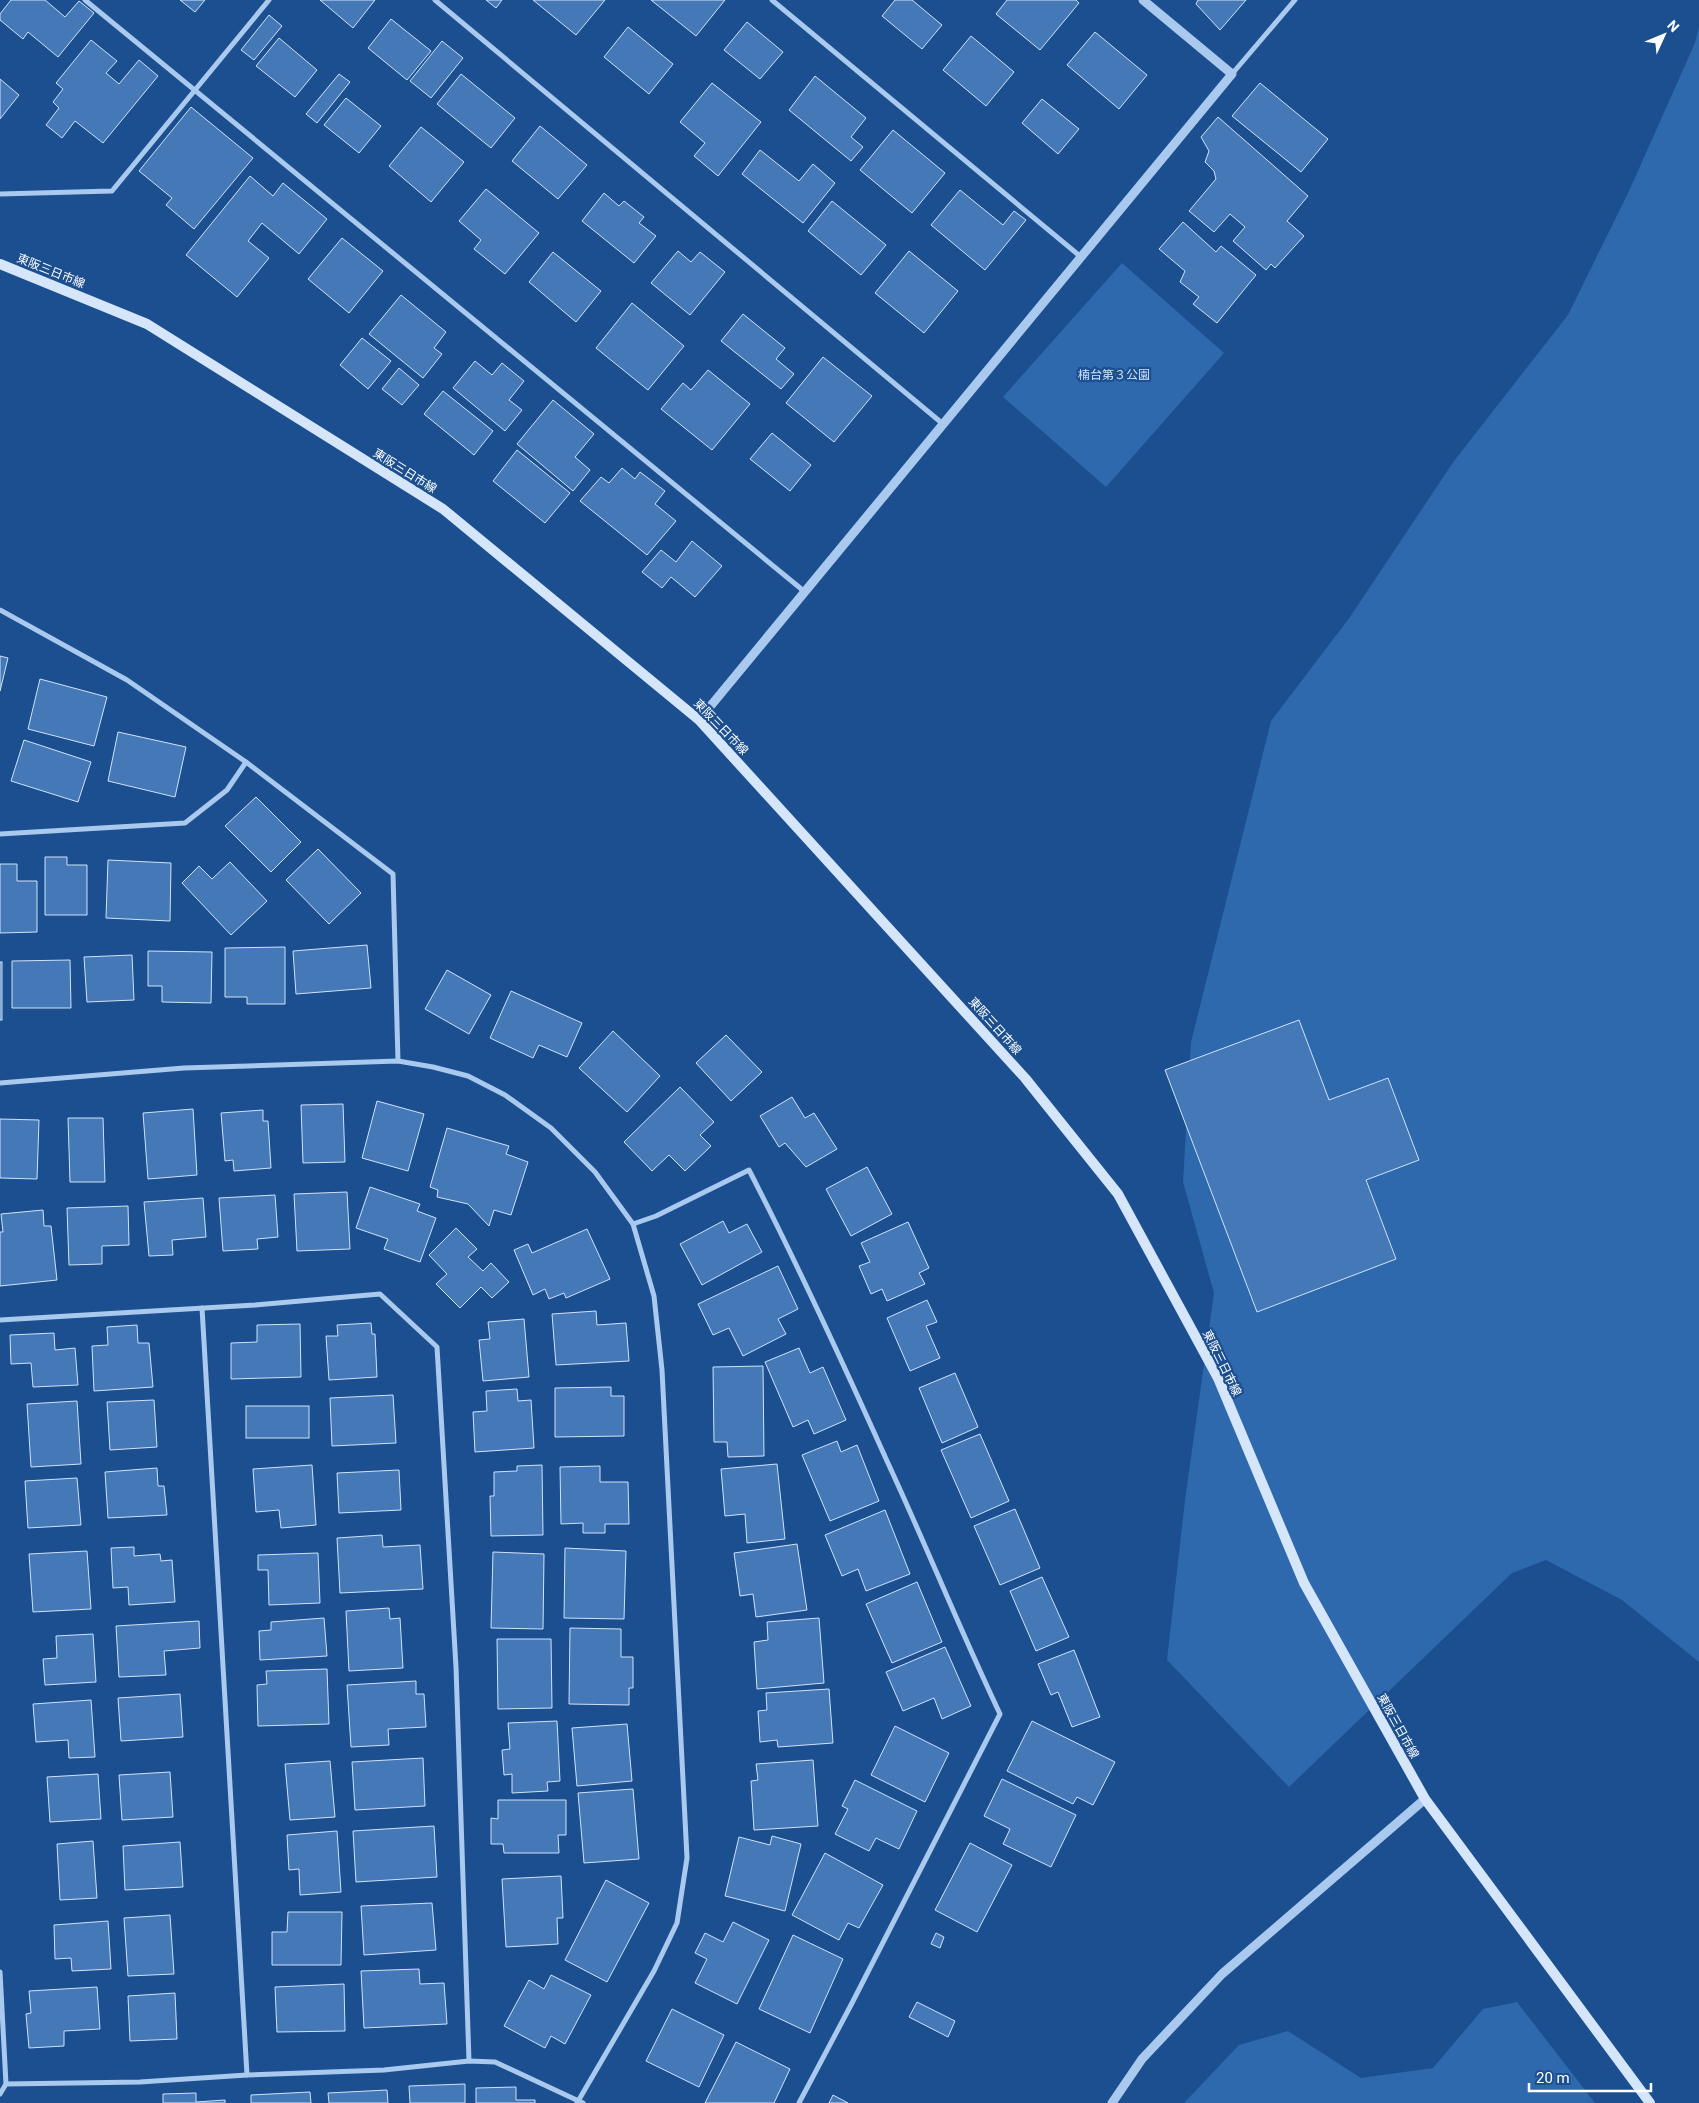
<svg xmlns="http://www.w3.org/2000/svg" width="1699" height="2103" viewBox="0 0 1699 2103" font-family="Roboto,'Noto Sans JP',sans-serif">
<style>
.green{fill:#2e69ad}
.building{fill:#4478b7;stroke:#cfe3fa}
.lines{fill:none;stroke-linecap:round;stroke-linejoin:round}
.minor{stroke:#a9c9ee;stroke-width:5}
.tertiary{stroke:#a9c9ee;stroke-width:9}
.secondary{stroke:#d6e6fa;stroke-width:10}
.labels{text-anchor:middle;stroke-width:4.5;stroke-linejoin:round;paint-order:stroke}
.street-label{font-size:12px;fill:#fff;stroke:#1b4f8f}
.park-label{font-size:12px;fill:#cfe3fa;stroke:#1b4f8f}
</style>
<rect width="100%" height="100%" fill="#1b4f8f"/>
<g class="green">
<polygon points="1699,27 1699,1662 1622,1600 1546,1560 1512,1573 1289,1787 1167,1660 1185,1500 1214,1293 1183,1182 1191,1042 1271,721 1350,617 1454,461 1568,315 1629,191 1695,43"/>
<polygon points="1122,263 1224,353 1106,487 1003,397"/>
<polygon points="1517,2002 1595,2103 1184,2103 1239,2045 1288,2031 1361,2078 1433,2068 1483,2009"/>
</g>
<g class="building">
<polygon points="11,0 45,0 65,17 79,1 94,13 58,57 28,32 23,39 0,20 0,14"/>
<polygon points="180,0 205,0 195,12"/>
<polygon points="320,0 375,0 353,28"/>
<polygon points="486,0 502,0 496,8"/>
<polygon points="533,0 605,0 576,35"/>
<polygon points="651,0 725,0 696,36"/>
<polygon points="895,0 912,0 942,25 922,49 882,16"/>
<polygon points="1007,0 1076,0 1079,3 1040,50 996,14"/>
<polygon points="1198,0 1246,0 1220,30 1196,4"/>
<polygon points="269,15 282,26 254,60 241,50"/>
<polygon points="391,19 431,51 407,80 368,48"/>
<polygon points="747,22 783,52 760,79 724,50"/>
<polygon points="628,27 673,64 649,94 604,57"/>
<polygon points="1095,32 1147,75 1119,109 1067,65"/>
<polygon points="971,36 1014,72 986,106 943,70"/>
<polygon points="279,38 317,70 295,97 256,66"/>
<polygon points="91,40 117,61 106,73 119,84 139,60 158,76 103,143 75,121 62,138 46,125 59,108 53,102 63,89 56,83"/>
<polygon points="442,41 463,58 431,98 410,81"/>
<polygon points="339,74 350,82 317,123 306,114"/>
<polygon points="461,74 515,118 491,148 437,104"/>
<polygon points="815,76 866,118 851,137 863,147 851,161 789,110"/>
<polygon points="0,79 19,95 0,119"/>
<polygon points="712,83 761,122 718,176 694,156 705,143 680,122"/>
<polygon points="1260,83 1328,139 1301,172 1232,116"/>
<polygon points="346,98 381,126 359,153 324,125"/>
<polygon points="1042,99 1079,129 1058,154 1022,123"/>
<polygon points="191,107 253,158 194,229 166,205 172,198 139,171"/>
<polygon points="1218,117 1308,196 1287,221 1304,236 1275,268 1271,264 1266,270 1233,241 1245,227 1230,214 1214,232 1189,211 1216,179 1214,171 1205,162 1209,151 1201,137"/>
<polygon points="540,126 587,165 558,199 512,161"/>
<polygon points="421,127 464,162 431,202 389,166"/>
<polygon points="893,130 945,173 912,213 860,170"/>
<polygon points="760,150 799,181 813,164 835,183 803,223 742,174"/>
<polygon points="250,176 273,196 283,183 327,219 299,254 262,223 248,241 269,258 237,297 186,255"/>
<polygon points="486,189 539,233 505,274 474,249 481,240 459,221"/>
<polygon points="960,190 1003,225 1014,211 1026,220 985,270 931,225"/>
<polygon points="604,193 619,206 624,201 644,217 639,223 656,236 634,263 582,221"/>
<polygon points="832,201 886,245 861,275 808,231"/>
<polygon points="1183,222 1216,252 1221,246 1256,275 1217,323 1193,304 1199,297 1180,282 1185,271 1159,249"/>
<polygon points="342,238 383,271 349,313 308,279"/>
<polygon points="678,251 691,262 700,252 725,272 690,315 651,283"/>
<polygon points="909,251 958,291 924,333 875,293"/>
<polygon points="553,252 601,291 576,322 529,282"/>
<polygon points="401,295 446,332 434,348 442,354 423,378 369,334"/>
<polygon points="632,303 684,346 648,390 596,348"/>
<polygon points="743,314 785,348 776,359 794,374 781,389 721,341"/>
<polygon points="362,338 391,361 368,389 340,365"/>
<polygon points="823,357 872,396 834,442 786,403"/>
<polygon points="475,361 492,375 502,363 524,381 509,400 522,410 505,431 453,388"/>
<polygon points="399,368 419,385 402,405 382,389"/>
<polygon points="708,370 750,404 712,450 661,409 683,383 691,390"/>
<polygon points="443,391 493,431 474,455 424,414"/>
<polygon points="553,400 594,434 575,457 590,470 573,491 517,444"/>
<polygon points="772,433 811,465 790,491 750,459"/>
<polygon points="517,450 570,493 545,523 493,481"/>
<polygon points="622,468 635,479 640,472 665,491 655,504 676,521 647,555 580,501 601,477 609,483"/>
<polygon points="692,541 722,566 695,597 671,577 662,588 642,572 661,550 676,562"/>
<polygon points="0,656 8,658 0,691"/>
<polygon points="40,679 107,697 94,746 28,729"/>
<polygon points="118,732 186,747 175,797 108,781"/>
<polygon points="24,740 91,762 78,802 11,781"/>
<polygon points="256,797 301,842 271,872 225,826"/>
<polygon points="318,849 361,893 329,924 286,880"/>
<polygon points="45,857 67,857 67,865 87,865 87,915 45,915"/>
<polygon points="108,860 171,863 170,921 106,918"/>
<polygon points="230,862 267,901 231,935 182,883 199,866 212,879"/>
<polygon points="0,864 17,864 17,881 37,881 37,932 0,933"/>
<polygon points="367,945 371,988 296,994 293,951"/>
<polygon points="285,947 285,1004 247,1004 247,997 225,997 225,948"/>
<polygon points="148,951 212,952 211,1003 162,1002 162,986 148,986"/>
<polygon points="132,955 134,1000 87,1002 84,957"/>
<polygon points="70,960 71,1008 12,1008 12,961"/>
<rect x="0" y="962" width="2" height="58"/>
<polygon points="447,970 491,995 469,1034 425,1009"/>
<polygon points="511,991 582,1023 567,1057 539,1045 533,1058 490,1038"/>
<polygon points="1299,1020 1329,1100 1388,1078 1419,1160 1366,1180 1396,1259 1257,1312 1165,1070"/>
<polygon points="613,1031 660,1076 627,1112 579,1068"/>
<polygon points="726,1035 762,1072 731,1101 696,1063"/>
<polygon points="680,1087 714,1122 700,1135 711,1146 685,1171 669,1155 652,1171 624,1142"/>
<polygon points="792,1097 805,1118 814,1113 837,1149 806,1167 785,1143 779,1147 760,1116"/>
<polygon points="377,1101 424,1114 408,1171 362,1158"/>
<polygon points="343,1104 345,1162 303,1163 301,1105"/>
<polygon points="193,1109 197,1175 148,1179 143,1113"/>
<polygon points="263,1110 263,1121 268,1121 271,1168 234,1171 233,1160 225,1161 221,1113"/>
<polygon points="68,1118 103,1118 105,1182 70,1182"/>
<polygon points="0,1119 39,1120 37,1179 0,1178"/>
<polygon points="447,1128 509,1146 506,1154 528,1162 511,1215 494,1210 489,1226 468,1204 437,1197 438,1190 430,1187"/>
<polygon points="867,1167 892,1214 851,1236 826,1189"/>
<polygon points="370,1187 420,1204 417,1211 436,1218 420,1262 384,1249 388,1239 356,1228"/>
<polygon points="347,1192 350,1249 297,1251 294,1194"/>
<polygon points="275,1195 278,1237 257,1239 258,1249 223,1251 219,1198"/>
<polygon points="203,1198 206,1237 172,1240 173,1255 149,1256 144,1202"/>
<polygon points="128,1206 129,1245 102,1246 102,1264 69,1265 67,1208"/>
<polygon points="43,1210 44,1226 51,1226 57,1280 0,1286 0,1232 3,1232 1,1214"/>
<polygon points="723,1221 729,1233 747,1224 762,1252 702,1285 680,1244"/>
<polygon points="908,1222 929,1268 919,1273 925,1284 887,1301 882,1289 871,1294 859,1266 870,1262 861,1243"/>
<polygon points="456,1228 477,1249 468,1257 483,1271 491,1263 509,1282 492,1298 481,1287 460,1308 436,1284 447,1274 429,1255"/>
<polygon points="587,1229 610,1279 566,1298 564,1293 549,1299 545,1289 533,1295 514,1250 528,1244 532,1253"/>
<polygon points="778,1266 798,1309 778,1319 786,1334 743,1356 729,1328 713,1335 698,1304"/>
<polygon points="927,1300 937,1322 926,1326 940,1358 910,1371 887,1318"/>
<polygon points="596,1311 597,1325 626,1323 629,1361 556,1365 552,1314"/>
<polygon points="524,1319 529,1377 483,1381 479,1340 490,1339 488,1322"/>
<polygon points="371,1323 372,1334 375,1334 377,1377 329,1380 326,1336 338,1336 337,1325"/>
<polygon points="300,1324 301,1377 231,1379 231,1343 257,1342 257,1325"/>
<polygon points="137,1325 138,1343 149,1343 153,1387 94,1391 92,1346 108,1345 107,1327"/>
<polygon points="54,1333 55,1350 75,1348 78,1385 33,1387 31,1363 11,1364 10,1335"/>
<polygon points="799,1348 810,1373 823,1367 846,1420 814,1434 808,1420 793,1427 765,1362"/>
<polygon points="763,1366 764,1456 728,1457 727,1442 714,1442 713,1367"/>
<polygon points="955,1373 978,1427 942,1443 919,1388"/>
<polygon points="611,1387 611,1396 624,1396 624,1436 555,1437 555,1388"/>
<polygon points="517,1389 518,1401 531,1400 534,1448 475,1452 473,1412 487,1411 486,1391"/>
<polygon points="393,1395 396,1443 332,1446 330,1398"/>
<polygon points="154,1400 157,1447 110,1450 107,1402"/>
<polygon points="77,1401 81,1464 31,1467 27,1404"/>
<rect x="246" y="1406" width="63" height="32"/>
<polygon points="980,1434 1009,1501 971,1518 941,1450"/>
<polygon points="837,1441 841,1452 857,1445 879,1501 830,1521 802,1455"/>
<polygon points="777,1464 785,1539 747,1543 745,1514 725,1516 721,1469"/>
<polygon points="312,1465 316,1525 281,1528 279,1510 256,1512 253,1469"/>
<polygon points="542,1465 543,1535 491,1536 490,1496 494,1496 494,1472 517,1471 517,1466"/>
<polygon points="600,1466 600,1482 628,1482 629,1524 605,1524 605,1533 583,1533 583,1523 561,1524 560,1467"/>
<polygon points="157,1468 158,1486 164,1486 167,1515 108,1518 105,1472"/>
<polygon points="399,1470 401,1510 339,1513 337,1473"/>
<polygon points="77,1478 81,1525 28,1528 25,1481"/>
<polygon points="1015,1509 1040,1568 1000,1585 974,1526"/>
<polygon points="885,1510 910,1574 866,1591 858,1569 842,1576 825,1535"/>
<polygon points="382,1535 383,1547 420,1545 423,1589 340,1593 337,1538"/>
<polygon points="797,1544 807,1610 756,1617 753,1594 740,1596 734,1553"/>
<polygon points="134,1547 134,1556 160,1554 161,1561 172,1560 175,1602 129,1605 128,1587 113,1588 111,1548"/>
<polygon points="565,1548 626,1551 624,1619 564,1618"/>
<polygon points="87,1551 91,1609 33,1612 29,1554"/>
<polygon points="493,1552 544,1554 543,1629 491,1628"/>
<polygon points="318,1553 320,1603 269,1605 268,1570 258,1570 258,1555"/>
<polygon points="1042,1577 1069,1637 1036,1651 1010,1591"/>
<polygon points="917,1582 942,1642 892,1663 866,1604"/>
<polygon points="389,1608 390,1619 400,1618 403,1668 349,1671 346,1611"/>
<polygon points="324,1618 327,1656 260,1660 259,1631 271,1630 271,1622"/>
<polygon points="819,1618 824,1683 757,1689 754,1642 768,1640 767,1622"/>
<polygon points="199,1621 200,1648 164,1651 166,1675 119,1677 116,1626"/>
<polygon points="570,1628 621,1629 621,1657 633,1657 633,1688 629,1688 629,1705 569,1704"/>
<polygon points="93,1634 96,1682 45,1685 43,1659 57,1658 56,1636"/>
<polygon points="497,1639 551,1639 552,1708 498,1709"/>
<polygon points="945,1647 971,1706 942,1719 934,1698 903,1711 886,1672"/>
<polygon points="1074,1650 1100,1717 1072,1727 1058,1692 1051,1695 1038,1664"/>
<polygon points="327,1669 329,1724 258,1726 257,1685 267,1684 266,1671"/>
<polygon points="416,1681 416,1694 424,1694 426,1727 388,1729 389,1745 351,1747 347,1685"/>
<polygon points="829,1689 833,1743 778,1747 777,1740 760,1742 758,1711 767,1710 766,1693"/>
<polygon points="180,1694 183,1737 121,1741 118,1698"/>
<polygon points="91,1700 95,1757 69,1758 68,1740 36,1742 33,1704"/>
<polygon points="557,1721 560,1781 547,1782 548,1791 512,1793 512,1774 504,1775 502,1750 510,1749 508,1723"/>
<polygon points="1032,1721 1115,1762 1093,1805 1077,1797 1073,1804 1007,1771"/>
<polygon points="627,1724 632,1781 577,1786 572,1728"/>
<polygon points="895,1726 949,1753 925,1802 871,1775"/>
<polygon points="423,1758 425,1806 355,1810 352,1762"/>
<polygon points="813,1760 818,1826 754,1830 751,1781 758,1780 756,1764"/>
<polygon points="330,1761 335,1817 290,1820 285,1764"/>
<polygon points="170,1772 173,1817 122,1820 119,1775"/>
<polygon points="98,1774 101,1819 50,1822 47,1777"/>
<polygon points="1002,1779 1076,1815 1051,1867 1003,1844 1010,1829 984,1816"/>
<polygon points="855,1780 917,1811 899,1849 876,1838 869,1851 835,1834 848,1809 842,1806"/>
<polygon points="633,1789 639,1859 584,1863 578,1793"/>
<polygon points="498,1800 566,1800 566,1835 558,1835 559,1853 504,1853 503,1844 491,1844 491,1818 498,1819"/>
<polygon points="434,1826 437,1877 356,1882 353,1831"/>
<polygon points="337,1831 341,1892 300,1895 299,1869 289,1870 287,1835"/>
<polygon points="772,1836 801,1844 785,1911 725,1896 739,1837 770,1845"/>
<polygon points="93,1841 97,1898 60,1900 57,1844"/>
<polygon points="180,1842 183,1887 125,1890 123,1846"/>
<polygon points="970,1843 1012,1865 977,1932 935,1910"/>
<polygon points="825,1853 883,1885 859,1928 848,1923 839,1940 792,1915"/>
<polygon points="561,1876 563,1918 557,1918 558,1944 506,1947 502,1879"/>
<polygon points="606,1880 649,1903 607,1982 565,1960"/>
<polygon points="432,1903 436,1950 364,1955 361,1906"/>
<polygon points="288,1912 342,1912 341,1965 272,1965 272,1932 287,1932"/>
<polygon points="170,1915 174,1974 128,1976 124,1918"/>
<polygon points="108,1921 111,1969 72,1971 71,1958 55,1959 54,1925"/>
<polygon points="733,1922 769,1940 737,2004 695,1983 707,1959 695,1953 705,1933 723,1942"/>
<polygon points="936,1933 944,1937 940,1948 931,1944"/>
<polygon points="793,1935 843,1959 810,2033 759,2009"/>
<polygon points="419,1969 420,1984 444,1983 447,2024 364,2028 361,1971"/>
<polygon points="551,1975 591,1995 565,2044 551,2036 545,2048 504,2026 529,1980 544,1989"/>
<polygon points="344,1984 345,2031 277,2032 275,1987"/>
<polygon points="97,1987 100,2029 64,2031 64,2046 29,2048 26,2014 31,2013 29,1991"/>
<polygon points="175,1993 177,2039 130,2041 128,1996"/>
<polygon points="917,2002 955,2021 948,2037 909,2017"/>
<polygon points="672,2009 724,2035 699,2087 646,2061"/>
<polygon points="736,2042 790,2069 774,2103 705,2103"/>
<polygon points="465,2084 465,2103 410,2103 409,2086"/>
<polygon points="516,2087 516,2100 535,2100 535,2103 476,2103 476,2088"/>
<polygon points="387,2090 388,2103 329,2103 328,2093"/>
<polygon points="310,2092 311,2103 251,2103 251,2095"/>
<polygon points="196,2093 196,2102 225,2100 225,2103 163,2103 163,2094"/>
<polygon points="833,2095 848,2103 829,2103"/>
</g>
<g class="lines">
<g class="minor">
<polyline points="85,0 805,592"/>
<polyline points="435,0 943,424"/>
<polyline points="772,0 1081,257"/>
<polyline points="1232,74 1295,0"/>
<polyline points="0,194 112,191 269,0"/>
<polyline points="0,610 127,680 246,762 393,874 398,1061"/>
<polyline points="0,834 185,823 227,790 246,762"/>
<polyline points="0,1083 184,1068 398,1061 433,1067 468,1076 505,1095 551,1128 595,1172 633,1224 654,1296 662,1370 687,1858 677,1923 654,1971 577,2103"/>
<path d="M633 1224 656 1216 749 1170C798 1265 843 1363 887 1461 926 1545 960 1630 1000 1714L851 2005 799 2103"/>
<polyline points="202,1308 247,2075"/>
<polyline points="0,1320 255,1305 380,1294 437,1347 456,1667 469,2061"/>
<polyline points="0,1972 6,2084 0,2094"/>
<polyline points="6,2084 140,2082 247,2075 384,2070 469,2061 495,2062 583,2103"/>
</g>
<g class="tertiary">
<polyline points="699,720 1232,74 1143,0"/>
<polyline points="1112,2103 1142,2059 1222,1974 1425,1799"/>
</g>
<polyline class="secondary" points="0,264 147,324 443,509 699,720 1025,1078 1118,1194 1218,1378 1304,1583 1425,1799 1650,2103"/>
</g>
<g class="labels">
<g class="street-label">
<text transform="translate(51 271) rotate(22)" y="4">東阪三日市線</text>
<text transform="translate(405 471) rotate(32)" y="4">東阪三日市線</text>
<text transform="translate(721 727) rotate(46)" y="4">東阪三日市線</text>
<text transform="translate(995 1026) rotate(48)" y="4">東阪三日市線</text>
<text transform="translate(1222 1363) rotate(64)" y="4">東阪三日市線</text>
<text transform="translate(1398 1726) rotate(61)" y="4">東阪三日市線</text>
</g>
<g class="park-label">
<text x="1114" y="379">楠台第３公園</text>
</g>
</g>
<g transform="translate(1664 35) rotate(46)" stroke="#1b4f8f" stroke-width="4" paint-order="stroke">
<path d="M0-4L9 19L0 12L-9 19Z" fill="#ffffff"/>
<text y="-8" font-size="14" font-weight="bold" text-anchor="middle" fill="#ffffff">N</text>
</g>
<path d="M1529 2083v8h122v-8" fill="none" stroke="#ffffff" stroke-width="2.5"/>
<text x="1536" y="2083" font-size="15" fill="#ffffff" stroke="#1b4f8f" stroke-width="4" paint-order="stroke">20 m</text>
</svg>
